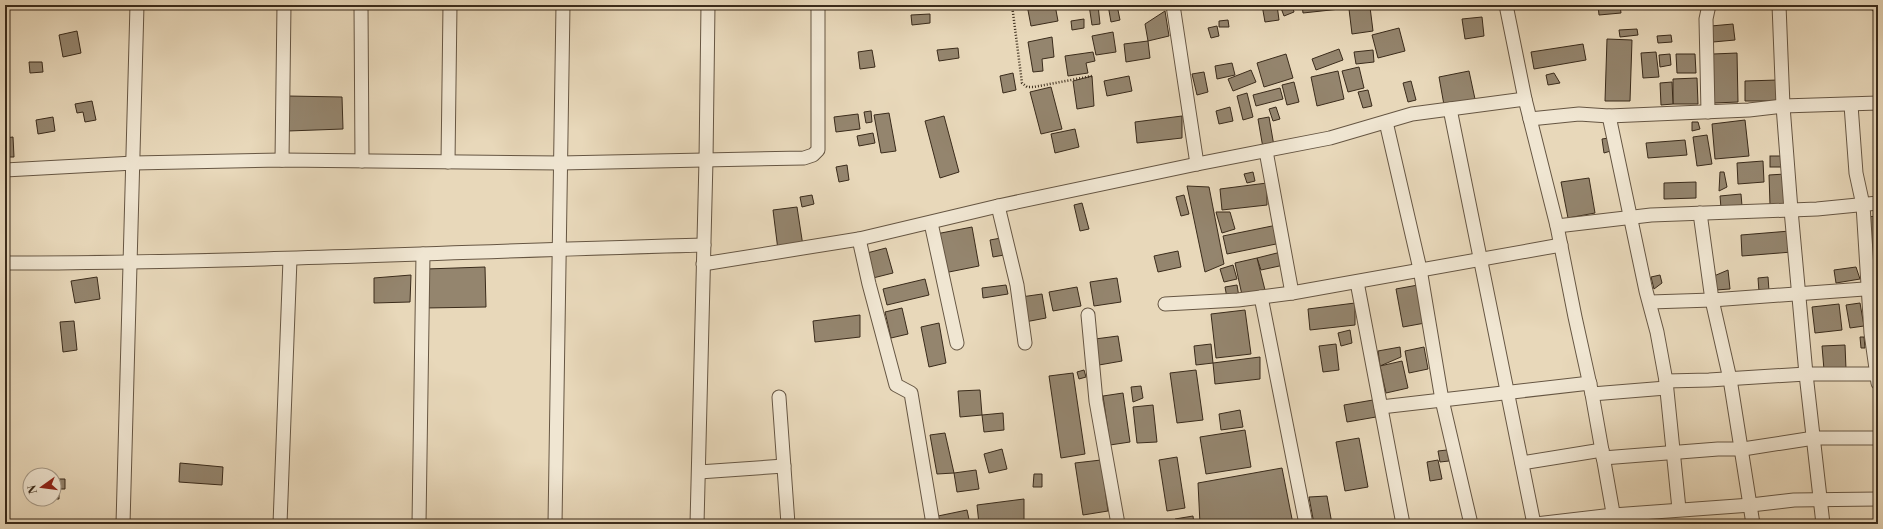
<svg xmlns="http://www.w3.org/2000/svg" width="1883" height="529" viewBox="0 0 1883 529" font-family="'Libre Bodoni',serif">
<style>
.building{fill:#94856e;stroke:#3a2b1b}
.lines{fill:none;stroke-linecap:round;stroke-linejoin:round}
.minor-casing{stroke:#665643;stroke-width:15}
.path{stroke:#3a2b1b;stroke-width:2.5;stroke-dasharray:1 2;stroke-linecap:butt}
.minor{stroke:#f0e6d2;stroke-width:13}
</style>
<rect width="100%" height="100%" fill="#e8d8ba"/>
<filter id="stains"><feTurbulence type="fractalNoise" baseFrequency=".005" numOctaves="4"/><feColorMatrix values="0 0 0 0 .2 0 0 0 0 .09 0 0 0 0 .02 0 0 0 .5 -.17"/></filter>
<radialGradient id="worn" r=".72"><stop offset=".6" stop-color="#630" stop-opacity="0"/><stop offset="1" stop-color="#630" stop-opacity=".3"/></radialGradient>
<g class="building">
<polygon points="1027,5 1055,5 1058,21 1031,26"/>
<polygon points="1089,5 1098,5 1100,24 1092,25"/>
<polygon points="1108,5 1117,5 1120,20 1111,22"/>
<polygon points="1262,5 1277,5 1279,20 1265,22"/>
<polygon points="1292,5 1294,12 1284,16 1281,8"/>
<polygon points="1302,5 1339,5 1340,9 1303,13"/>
<polygon points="1598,5 1620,5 1621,13 1599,15"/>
<polygon points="1370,7 1373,31 1352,34 1349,9"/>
<polygon points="1165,11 1169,36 1148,41 1145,24"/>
<polygon points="930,14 930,23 912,25 911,15"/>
<polygon points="1482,17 1484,36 1465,39 1462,19"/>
<polygon points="1084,19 1084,28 1072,30 1071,21"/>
<polygon points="1228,20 1229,27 1219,27 1219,21"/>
<polygon points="1733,24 1735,40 1713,42 1711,26"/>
<polygon points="1217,26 1219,36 1211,38 1208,28"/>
<polygon points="1399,28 1405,51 1378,58 1372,35"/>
<polygon points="1637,29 1638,35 1620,37 1619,30"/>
<polygon points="77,31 81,53 63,57 59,35"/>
<polygon points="1113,32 1116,52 1096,55 1092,36"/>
<polygon points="1671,35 1672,42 1658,43 1657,36"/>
<polygon points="1052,37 1054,57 1042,59 1043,71 1033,72 1028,42"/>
<polygon points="1607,39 1632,40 1630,101 1605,101"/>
<polygon points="1148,41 1150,58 1126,62 1124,44"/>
<polygon points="1583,44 1586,60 1534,69 1531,52"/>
<polygon points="958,48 959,58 939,61 937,50"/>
<polygon points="1339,49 1343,60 1316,70 1312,59"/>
<polygon points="872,50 875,67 860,69 858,52"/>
<polygon points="1373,50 1374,62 1356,64 1354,52"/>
<polygon points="1093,52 1095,61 1086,63 1088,73 1068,76 1065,56"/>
<polygon points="1656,52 1659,77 1643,78 1641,53"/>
<polygon points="1737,53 1738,102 1714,103 1713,54"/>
<polygon points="1286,54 1293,78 1264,87 1257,63"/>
<polygon points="1670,54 1671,65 1660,67 1659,55"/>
<polygon points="1676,54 1695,54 1696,73 1677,73"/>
<polygon points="29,62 42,62 43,72 30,73"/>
<polygon points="1232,63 1235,75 1217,79 1215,66"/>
<polygon points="1359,67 1364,88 1348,92 1342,71"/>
<polygon points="1251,70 1256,82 1233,91 1228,79"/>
<polygon points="1338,71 1344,99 1317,106 1311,77"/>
<polygon points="1469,71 1475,99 1444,105 1439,77"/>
<polygon points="1204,72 1208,92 1197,95 1192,74"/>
<polygon points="1013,73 1016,90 1003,93 1000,76"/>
<polygon points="1554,73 1560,83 1548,85 1546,75"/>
<polygon points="1092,76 1094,106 1077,109 1073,81"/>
<polygon points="1129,76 1132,91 1107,96 1104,81"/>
<polygon points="1697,78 1698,104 1673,104 1673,79"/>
<polygon points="1778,80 1778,101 1745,101 1745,81"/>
<polygon points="1411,81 1416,100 1408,102 1403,83"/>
<polygon points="1294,82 1299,102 1287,105 1282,85"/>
<polygon points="1672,82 1673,104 1661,105 1660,83"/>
<polygon points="1051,87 1062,129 1041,134 1030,92"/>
<polygon points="1280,88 1283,99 1256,106 1253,95"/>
<polygon points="1368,90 1372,106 1363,108 1358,92"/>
<polygon points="1247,93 1253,117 1243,120 1237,96"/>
<polygon points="288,96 342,97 343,129 288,131"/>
<polygon points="92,101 96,120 85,122 83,112 77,113 75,104"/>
<polygon points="1230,107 1233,121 1219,124 1216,111"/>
<polygon points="1276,107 1280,119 1273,121 1269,109"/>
<polygon points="871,111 872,122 866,123 864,112"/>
<polygon points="889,113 896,151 881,153 874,115"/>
<polygon points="858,114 860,129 836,132 834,117"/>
<polygon points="944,116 959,172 940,178 925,121"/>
<polygon points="1182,116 1182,138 1137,143 1135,122"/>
<polygon points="53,117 55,131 38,134 36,120"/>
<polygon points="1269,117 1274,146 1263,148 1258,119"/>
<polygon points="1745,120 1749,156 1715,159 1712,124"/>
<polygon points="1692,122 1698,122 1700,129 1692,131"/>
<polygon points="1075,129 1079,147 1055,153 1051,134"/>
<polygon points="873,133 875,143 859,146 857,136"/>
<polygon points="1707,135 1712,164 1697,166 1693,137"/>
<polygon points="13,137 14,157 5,157 5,138"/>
<polygon points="1609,138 1614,150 1604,153 1602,139"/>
<polygon points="1685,140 1687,155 1648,158 1646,143"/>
<rect x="1770" y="156" width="14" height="11"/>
<polygon points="1763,161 1764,182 1738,184 1737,163"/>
<polygon points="847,165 849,180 839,182 836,167"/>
<polygon points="1253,172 1255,181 1247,183 1244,174"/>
<polygon points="1720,172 1724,172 1727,187 1719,191"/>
<polygon points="1785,174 1787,204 1770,205 1769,175"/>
<polygon points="1589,178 1595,213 1568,218 1561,182"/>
<polygon points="1696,182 1696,198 1664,199 1664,183"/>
<polygon points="1267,183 1267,205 1222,210 1220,189"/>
<polygon points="1187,186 1209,187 1224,264 1205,272"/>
<polygon points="1741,194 1742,206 1721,208 1720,196"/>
<polygon points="812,195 814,204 802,207 800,197"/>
<polygon points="1184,195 1189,214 1181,216 1176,197"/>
<polygon points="1082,203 1089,229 1080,231 1074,205"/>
<polygon points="797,207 803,246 778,250 773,210"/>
<polygon points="1216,212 1230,212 1235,229 1222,233"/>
<polygon points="1878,216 1878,252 1868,253 1866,217"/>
<polygon points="1277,225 1281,243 1227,254 1223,236"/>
<polygon points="972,227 979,266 944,273 936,234"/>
<polygon points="1790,231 1792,252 1742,256 1741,235"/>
<polygon points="1001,238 1004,255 993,257 990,240"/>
<polygon points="886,248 893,273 873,278 867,253"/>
<polygon points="1178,251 1181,267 1158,272 1154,256"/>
<polygon points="1281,252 1284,265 1261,270 1257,258"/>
<polygon points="1878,254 1878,283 1873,283 1868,255"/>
<polygon points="1257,258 1265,290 1242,295 1235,263"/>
<polygon points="1233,265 1237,279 1224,282 1220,269"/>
<polygon points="485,267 486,307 425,308 426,269"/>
<polygon points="1856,267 1860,279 1836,283 1834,270"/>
<polygon points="1728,270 1730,289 1716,290 1714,276"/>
<polygon points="411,275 410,302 374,303 374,278"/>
<polygon points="1660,275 1662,283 1654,289 1651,277"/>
<polygon points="97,277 100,299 75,303 71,281"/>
<polygon points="1768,277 1769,291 1759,292 1758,278"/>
<polygon points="1117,278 1121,302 1094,306 1090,282"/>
<polygon points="925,279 929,295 887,305 883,289"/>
<polygon points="1006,285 1008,294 983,298 982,288"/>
<polygon points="1237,285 1239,297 1227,298 1225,287"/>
<polygon points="1418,285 1425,323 1403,327 1396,289"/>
<polygon points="1077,287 1081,306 1053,311 1049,292"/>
<polygon points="1042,294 1046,318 1025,322 1021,297"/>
<polygon points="1355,303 1355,325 1310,330 1308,309"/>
<polygon points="1860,303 1864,326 1850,328 1846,305"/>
<polygon points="1839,304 1842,330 1815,333 1812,307"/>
<polygon points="902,308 908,334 891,338 885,312"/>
<polygon points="1245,310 1251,354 1216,358 1211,314"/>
<polygon points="860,315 860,337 815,342 813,321"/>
<polygon points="74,321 77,350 63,352 60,322"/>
<polygon points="939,323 946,363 929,367 921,327"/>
<polygon points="1350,330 1352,343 1341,346 1338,333"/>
<polygon points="1118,336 1122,361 1099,365 1095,339"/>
<polygon points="1860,337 1864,337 1865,348 1861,348"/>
<polygon points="1211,344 1213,363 1196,365 1194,346"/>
<polygon points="1336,344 1339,370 1323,372 1319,346"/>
<polygon points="1845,345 1846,369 1824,370 1822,346"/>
<polygon points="1400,347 1401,357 1380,366 1378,351"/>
<polygon points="1424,347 1428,369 1409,373 1405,351"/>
<polygon points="1260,357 1260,379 1215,384 1213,363"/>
<polygon points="1402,361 1408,388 1386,393 1380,366"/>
<polygon points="1084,370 1086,377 1079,379 1077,372"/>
<polygon points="1196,370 1203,420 1177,423 1170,373"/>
<polygon points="1073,373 1085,454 1061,458 1049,376"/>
<polygon points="1141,386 1143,398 1133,402 1131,387"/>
<polygon points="980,390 982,415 960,417 958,391"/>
<polygon points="1123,393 1130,442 1110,445 1103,396"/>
<polygon points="1373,400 1376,417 1347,422 1344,405"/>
<polygon points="1153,405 1157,442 1137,443 1133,407"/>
<polygon points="1240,410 1243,427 1221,430 1219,414"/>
<polygon points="1003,413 1004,430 984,432 982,415"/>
<polygon points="1245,430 1251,467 1206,474 1200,437"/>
<polygon points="945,433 954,473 937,474 930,435"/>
<polygon points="1359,438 1368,487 1345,491 1336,442"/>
<polygon points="1002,449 1007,469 989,473 984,454"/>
<polygon points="1447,450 1449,461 1440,462 1438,451"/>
<polygon points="1177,457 1185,508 1167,511 1159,460"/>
<polygon points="1101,460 1108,511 1083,515 1075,463"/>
<polygon points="1438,460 1442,479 1430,481 1427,462"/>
<polygon points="180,463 223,467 222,485 179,482"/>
<polygon points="1282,468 1293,524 1200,524 1198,483"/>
<polygon points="976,470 979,489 957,492 954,473"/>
<polygon points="1034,474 1042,474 1042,487 1033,487"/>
<polygon points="54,479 65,479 65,489 59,489 59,499 39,499 54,499"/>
<polygon points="1327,496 1332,524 1314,524 1309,497"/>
<polygon points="1024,499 1024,521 979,524 977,505"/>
<polygon points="967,510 970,524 940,524 938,516"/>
<polygon points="1193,516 1194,524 1176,524 1175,519"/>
</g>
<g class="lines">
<defs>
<g id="minor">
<polyline points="361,5 362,161"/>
<polyline points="1173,5 1197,164"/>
<polyline points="1506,5 1525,99 1557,226 1575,317 1592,394 1615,524"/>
<polyline points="1779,5 1783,106 1791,210 1806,374 1823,524"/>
<polyline points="1877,5 1878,6"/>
<polyline points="1851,105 1856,173 1863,205 1871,333 1878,383"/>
<polyline points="1450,109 1534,524"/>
<polyline points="1708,112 1706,19 1709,5"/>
<polyline points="1609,116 1646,291 1657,332 1666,381 1679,509"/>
<polyline points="1530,119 1579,114 1609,116 1749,110 1783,106 1878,103"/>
<polyline points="1386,122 1420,269 1442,400 1471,524"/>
<polyline points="1266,151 1292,293"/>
<polyline points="282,160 284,5"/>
<polyline points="448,162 450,5"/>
<polyline points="5,170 134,163 282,160 560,163 804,158 813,155 818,150 818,5"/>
<polyline points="998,206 1017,285 1025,343"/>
<polyline points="1700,213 1712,300 1730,379 1753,524"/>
<polyline points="931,223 957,343"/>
<polyline points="1557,226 1651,215 1817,209 1878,203"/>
<polyline points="859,239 869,284 896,385 911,393 933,524"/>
<path d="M5 263C238 263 471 251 704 245"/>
<polyline points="703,264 859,239 998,206 1197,164 1330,138 1412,114 1525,99"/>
<polyline points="1357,282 1403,524"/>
<polyline points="1261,297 1306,524"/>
<polyline points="1650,302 1712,300 1878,288"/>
<polyline points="1165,304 1238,300 1292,293 1561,245"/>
<polyline points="1088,315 1096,401 1118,524"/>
<polyline points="1666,381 1709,380 1806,374 1878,374"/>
<polyline points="1592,394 1666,388"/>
<polyline points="779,397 788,524"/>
<polyline points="1381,407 1590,383"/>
<polyline points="1603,458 1718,449 1743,449 1814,438 1878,438"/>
<polyline points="1522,463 1602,450"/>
<polyline points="699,472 784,466"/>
<polyline points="123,524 137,5"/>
<polyline points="280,524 290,259"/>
<polyline points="419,524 423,254"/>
<polyline points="555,524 563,5"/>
<polyline points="697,524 706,160 708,5"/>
<polyline points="1536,524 1613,515 1751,505 1794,500 1878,499"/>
</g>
</defs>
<use href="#minor" class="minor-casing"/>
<polyline class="path" points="1012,5 1022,83 1027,87 1034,87 1092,76"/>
<use href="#minor" class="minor"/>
</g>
<rect width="1883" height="529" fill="none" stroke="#e8d8ba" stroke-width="20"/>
<rect x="6" y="6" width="1871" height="517" fill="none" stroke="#3a2b1b" stroke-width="2"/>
<rect x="10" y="10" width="1863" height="509" fill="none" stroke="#3a2b1b"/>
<g transform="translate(42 487) rotate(256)"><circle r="19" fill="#f0e6d2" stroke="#a79b89"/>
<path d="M0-3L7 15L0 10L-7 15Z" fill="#8f2418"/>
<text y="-6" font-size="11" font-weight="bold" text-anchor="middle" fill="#3a2b1b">N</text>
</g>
<rect width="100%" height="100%" filter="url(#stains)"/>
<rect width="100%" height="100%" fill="url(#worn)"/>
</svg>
